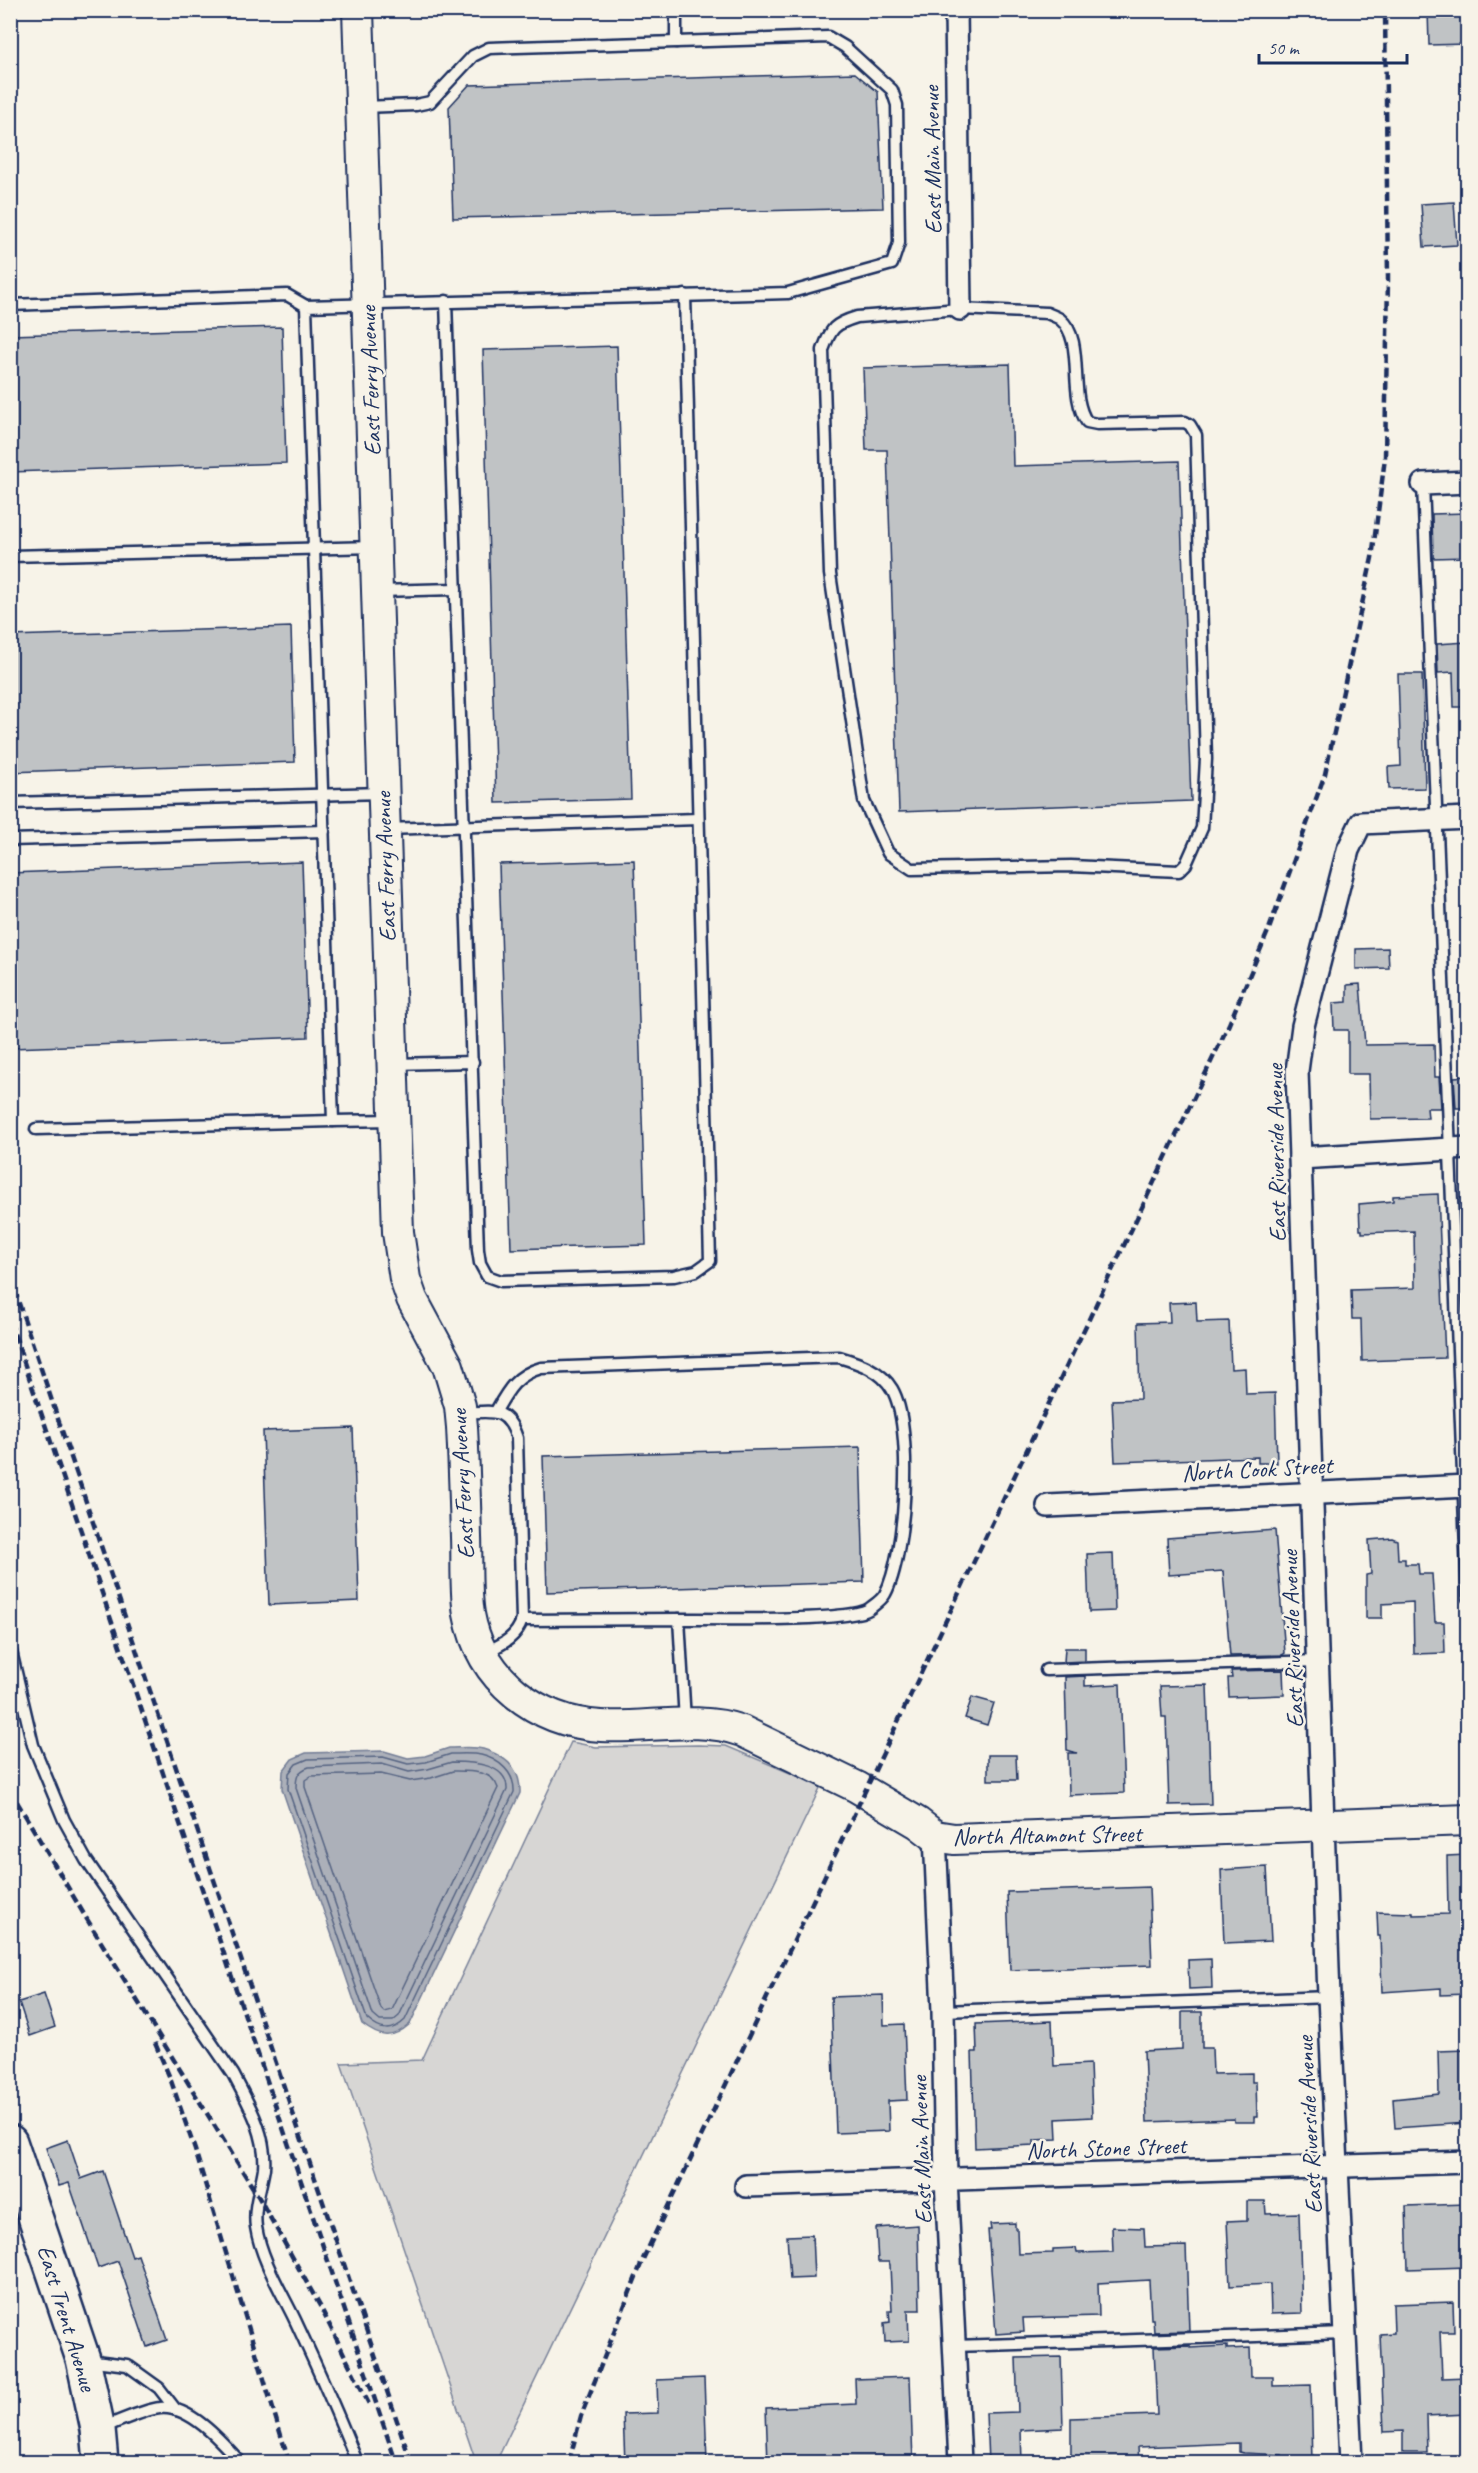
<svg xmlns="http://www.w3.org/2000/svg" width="1478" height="2473" viewBox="0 0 1478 2473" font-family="Caveat,sans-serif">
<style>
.green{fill:#d7d6d4;stroke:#798299;stroke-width:1.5}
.water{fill:#acb0b9;stroke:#727c95;stroke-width:1.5}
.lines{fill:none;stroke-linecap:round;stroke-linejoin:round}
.shore{stroke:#556382;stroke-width:1.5}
.building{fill:#c0c3c5;stroke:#1b2f5e;stroke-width:1.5}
.lane-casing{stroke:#1b2f5e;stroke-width:15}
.street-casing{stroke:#1b2f5e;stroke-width:26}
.secondary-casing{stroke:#1b2f5e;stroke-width:34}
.primary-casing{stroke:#1b2f5e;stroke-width:38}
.lane{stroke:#f7f3e8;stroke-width:10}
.street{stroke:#f7f3e8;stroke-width:21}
.secondary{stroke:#f7f3e8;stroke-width:30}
.primary{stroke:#f7f3e8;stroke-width:33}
.rail{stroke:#1b2f5e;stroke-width:4.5;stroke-dasharray:9 4.5;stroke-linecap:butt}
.labels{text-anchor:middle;stroke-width:5;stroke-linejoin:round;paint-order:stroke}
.street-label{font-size:24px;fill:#1b2f5e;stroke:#f7f3e8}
</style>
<rect width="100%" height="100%" fill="#f7f3e8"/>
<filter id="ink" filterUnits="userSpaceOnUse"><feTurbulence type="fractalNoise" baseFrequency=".0167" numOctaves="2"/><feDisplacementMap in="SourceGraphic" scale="12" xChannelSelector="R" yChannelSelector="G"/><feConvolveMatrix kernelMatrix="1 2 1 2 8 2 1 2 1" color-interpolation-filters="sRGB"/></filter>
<g filter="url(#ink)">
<polygon class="green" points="571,1742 596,1747 698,1745 726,1746 821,1786 496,2462 476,2462 341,2063 422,2060"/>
<path class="water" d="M449 1748C459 1748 473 1746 483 1749 506 1756 521 1770 520 1793L410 2024C392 2040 380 2038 362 2024L282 1789 283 1771 292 1759 306 1753 384 1751 408 1758 425 1756Z"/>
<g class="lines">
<g class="shore">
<path d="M451 1754C460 1754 472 1753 481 1755 499 1759 515 1773 514 1792L405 2020C392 2033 380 2031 367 2019L288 1789 289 1773 296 1764 308 1759 383 1757 408 1764 426 1762Z"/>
<path d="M452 1762C471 1762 508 1763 507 1790L399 2016 393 2021H380L373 2015 296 1788C296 1776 298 1771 309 1767L382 1764 409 1772 428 1769Z"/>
<path d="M453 1771C468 1771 493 1770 498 1788L392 2010 384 2012 381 2009 305 1787V1780L311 1776 381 1774 410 1781 431 1778Z"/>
</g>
</g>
<g class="building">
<polygon points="1428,10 1464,10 1466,44 1429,45"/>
<polygon points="855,73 878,92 883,208 453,218 449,107 469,85"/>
<polygon points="1454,202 1457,245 1424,247 1421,204"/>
<polygon points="282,327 286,463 10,472 10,335"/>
<polygon points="617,346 631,799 496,803 483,350"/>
<polygon points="1010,364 1013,466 1179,461 1191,801 899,812 887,450 866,450 863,368"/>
<polygon points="1467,513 1467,557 1433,558 1432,514"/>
<polygon points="291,627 295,762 10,772 10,636"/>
<polygon points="1467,642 1467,707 1454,707 1453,672 1438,673 1437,644"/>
<polygon points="1398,674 1422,674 1425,788 1389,789 1388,767 1401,766"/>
<polygon points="634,860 646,1245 511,1249 499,864"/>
<polygon points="302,862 308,1037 12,1048 10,873"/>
<polygon points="1388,948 1389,968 1356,969 1356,949"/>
<polygon points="1360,984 1365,1045 1434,1044 1435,1077 1439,1077 1441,1108 1427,1108 1428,1118 1370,1119 1369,1074 1348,1074 1348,1030 1334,1030 1333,1003 1347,1002 1347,985"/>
<polygon points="1467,1076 1467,1108 1456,1108 1454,1077"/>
<polygon points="1438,1194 1445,1358 1362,1361 1361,1319 1352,1319 1351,1290 1415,1288 1414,1231 1362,1233 1362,1230 1360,1230 1359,1204 1393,1201 1393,1196"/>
<polygon points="1196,1302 1197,1322 1229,1321 1231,1369 1245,1368 1246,1394 1275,1393 1277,1463 1258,1463 1258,1457 1115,1462 1112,1400 1140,1399 1138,1323 1170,1322 1169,1303"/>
<polygon points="353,1428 359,1601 269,1605 263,1431"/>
<polygon points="860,1447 864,1582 547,1592 543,1456"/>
<polygon points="1275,1530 1285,1653 1282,1655 1230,1656 1223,1571 1169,1575 1167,1538"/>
<polygon points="1392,1538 1397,1540 1398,1559 1405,1559 1405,1564 1418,1564 1419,1574 1432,1574 1435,1622 1444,1622 1445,1653 1414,1654 1413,1602 1382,1604 1382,1618 1366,1618 1366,1575 1371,1574 1369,1540"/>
<polygon points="1113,1553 1115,1611 1089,1612 1087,1554"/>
<polygon points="1065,1648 1085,1648 1085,1661 1064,1662"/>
<polygon points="1283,1670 1284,1695 1229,1697 1228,1678 1232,1678 1231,1671"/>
<polygon points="1085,1676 1085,1686 1120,1684 1124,1793 1069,1795 1068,1753 1077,1753 1067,1750 1065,1677"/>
<polygon points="1207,1685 1211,1804 1169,1805 1166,1717 1162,1717 1160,1686"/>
<polygon points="972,1697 994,1703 987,1725 965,1718"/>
<polygon points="988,1755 1016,1755 1017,1780 988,1780"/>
<polygon points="1467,1855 1467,1994 1441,1995 1441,1988 1382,1992 1380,1936 1378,1936 1377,1912 1413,1913 1413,1915 1448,1914 1447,1856"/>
<polygon points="1267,1867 1271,1941 1224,1943 1221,1870"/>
<polygon points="1149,1887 1152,1965 1010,1970 1007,1892"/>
<polygon points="1211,1959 1212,1988 1189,1989 1188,1960"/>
<polygon points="44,1994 55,2027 30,2036 19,2002"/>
<polygon points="883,1995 884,2025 904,2024 907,2100 888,2101 889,2131 836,2133 831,1997"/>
<polygon points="1182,2012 1202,2012 1202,2048 1212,2048 1213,2074 1252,2073 1252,2082 1256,2082 1257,2117 1254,2117 1254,2122 1234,2122 1234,2119 1147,2122 1144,2051 1182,2049"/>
<polygon points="1052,2021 1054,2066 1090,2064 1092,2117 1056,2119 1057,2139 1034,2140 1034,2145 975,2148 972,2052 977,2052 976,2024"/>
<polygon points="1467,2050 1467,2123 1395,2128 1393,2099 1439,2094 1438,2051"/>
<polygon points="68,2140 81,2179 103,2171 132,2257 138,2255 167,2340 147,2347 118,2261 98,2268 69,2183 59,2186 46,2148"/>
<polygon points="1247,2201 1265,2201 1266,2214 1299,2213 1302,2313 1271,2314 1270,2284 1230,2286 1227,2221 1247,2220"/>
<polygon points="1467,2204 1467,2267 1408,2269 1406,2206"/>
<polygon points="1015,2223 1015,2229 1017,2229 1018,2254 1053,2253 1053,2249 1076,2248 1077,2253 1113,2252 1112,2227 1144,2228 1145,2247 1186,2246 1189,2331 1154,2332 1153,2319 1151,2319 1149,2280 1098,2283 1099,2316 1023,2318 1024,2332 996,2334 988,2230 991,2230 990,2224"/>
<polygon points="918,2225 920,2310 908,2310 909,2341 885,2342 884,2323 890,2322 889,2311 892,2311 890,2265 889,2262 878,2262 876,2228"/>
<polygon points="812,2235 814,2278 790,2279 787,2236"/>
<polygon points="1453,2302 1454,2332 1440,2332 1442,2378 1467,2377 1467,2414 1426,2416 1427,2453 1403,2453 1403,2431 1384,2432 1380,2334 1394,2333 1393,2304"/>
<polygon points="1190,2346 1190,2348 1227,2346 1227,2349 1250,2348 1251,2377 1273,2377 1273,2386 1311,2385 1313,2462 1282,2463 1282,2455 1243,2453 1239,2452 1239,2443 1138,2447 1139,2463 1071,2463 1071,2418 1157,2415 1154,2347"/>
<polygon points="1061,2357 1063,2428 1021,2430 1022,2463 988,2463 986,2413 1018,2412 1016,2358"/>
<polygon points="910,2377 913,2463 768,2463 766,2408 856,2404 855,2379"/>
<polygon points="704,2378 707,2463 625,2463 623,2414 658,2413 657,2380"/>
</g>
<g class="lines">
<defs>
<g id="lane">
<polyline points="363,107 416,105 430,102 473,56 489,48 676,42"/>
<polyline points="446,301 478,1250 480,1263 487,1276 501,1281 674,1276 696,1271 710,1261 685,295"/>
<polyline points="10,305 287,295 306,306"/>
<path d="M960 309 1047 313C1051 315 1057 317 1060 319 1086 340 1067 394 1087 422L1097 424 1185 422 1190 425 1196 435 1206 759 1202 828 1186 864 1179 871 1071 866 912 869 888 853 864 801 830 574 823 350C831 328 834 324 857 317Z"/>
<polyline points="1423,484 1468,1598"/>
<polyline points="10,556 375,547"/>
<polyline points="378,591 456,589"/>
<polyline points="10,803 382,793"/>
<polyline points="386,829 698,819"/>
<polyline points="10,840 324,831"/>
<polyline points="395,1064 473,1062"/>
<polyline points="394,1120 333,1121 306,306 788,293 892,264 899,243 897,105 892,90 845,47 828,37 676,42 676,10"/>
<polyline points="36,1129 333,1121"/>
<path d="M496 1411C508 1390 516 1375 541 1368L839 1357C859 1363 881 1370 892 1389 914 1427 906 1555 885 1594 882 1600 874 1605 869 1609 850 1622 710 1619 679 1619"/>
<path d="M461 1413C491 1412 506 1405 517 1438L522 1620C516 1639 500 1645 484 1653"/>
<polyline points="522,1620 679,1619 685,1721"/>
<path d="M10 1647 33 1745 64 1820 86 1860 233 2074C248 2103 267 2134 264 2168 261 2188 253 2207 256 2227 261 2259 281 2291 295 2320 317 2367 338 2414 357 2462"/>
<polyline points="1046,1670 1318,1661"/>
<polyline points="943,2011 1329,1997"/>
<polyline points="954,2346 1345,2333"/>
<polyline points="87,2360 127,2365 159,2388 176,2410"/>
<path d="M102 2428C117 2422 146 2409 160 2408 190 2405 222 2442 240 2462"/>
</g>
<g id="street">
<polyline points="956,10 960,309"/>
<polyline points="1423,484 1468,482"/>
<polyline points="1300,1158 1468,1148"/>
<polyline points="1048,1506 1468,1486"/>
<polyline points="935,1836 943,2011 946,2179 960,2462"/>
<polyline points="746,2186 1468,2162"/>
<polyline points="1351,2462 1329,1997 1297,1071 1303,1026 1348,850 1361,823 1468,818"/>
</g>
<path id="secondary" d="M358 10 398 1232 405 1279 412 1299 448 1366 460 1406 462 1427C464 1464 465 1500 466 1537 467 1562 465 1589 469 1614 481 1680 537 1722 601 1726 647 1729 697 1715 742 1731L857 1787 918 1823 935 1836 954 1839 1468 1820"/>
<polyline id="primary" points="10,2142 83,2359 98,2429 101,2462"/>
</defs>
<use href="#lane" class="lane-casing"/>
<use href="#street" class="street-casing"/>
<use href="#secondary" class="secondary-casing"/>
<use href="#primary" class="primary-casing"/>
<use href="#lane" class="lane"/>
<use href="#street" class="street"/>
<use href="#secondary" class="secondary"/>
<use href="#primary" class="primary"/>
<g class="rail">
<polyline points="10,1277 411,2462"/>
<polyline points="10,1321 396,2462"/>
<polyline points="10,1790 85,1916 258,2196 320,2306 369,2404"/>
<polyline points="155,2043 170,2078 195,2150 289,2462"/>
<polyline points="569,2462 581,2416 643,2259 1229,1024 1269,929 1325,774 1372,558 1385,458 1388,278 1385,10"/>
</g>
</g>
</g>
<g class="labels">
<g class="street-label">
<text transform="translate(932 160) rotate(-91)" y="8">East Main Avenue</text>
<text transform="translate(370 381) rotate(-92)" y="8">East Ferry Avenue</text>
<text transform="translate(385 867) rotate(-92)" y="8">East Ferry Avenue</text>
<text transform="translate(1276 1153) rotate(-91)" y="8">East Riverside Avenue</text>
<text transform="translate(1257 1469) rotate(-3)" y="8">North Cook Street</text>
<text transform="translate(462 1484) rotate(-93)" y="8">East Ferry Avenue</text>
<text transform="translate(1292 1639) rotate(-92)" y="8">East Riverside Avenue</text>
<text transform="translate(1047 1835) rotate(-1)" y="8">North Altamont Street</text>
<text transform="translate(1309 2125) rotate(-93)" y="8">East Riverside Avenue</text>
<text transform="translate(1106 2148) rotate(-2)" y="8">North Stone Street</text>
<text transform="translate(921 2150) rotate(-92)" y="8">East Main Avenue</text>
<text transform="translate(67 2318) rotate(73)" y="8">East Trent Avenue</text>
</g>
</g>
<rect width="1478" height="2473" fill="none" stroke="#f7f3e8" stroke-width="36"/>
<rect x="18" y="18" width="1442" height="2437" fill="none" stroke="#1b2f5e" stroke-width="2" filter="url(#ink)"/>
<path d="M1259 54v9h148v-9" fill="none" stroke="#1b2f5e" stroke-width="3"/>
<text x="1268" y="54" font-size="18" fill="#1b2f5e" stroke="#f7f3e8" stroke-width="4.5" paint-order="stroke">50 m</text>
</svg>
